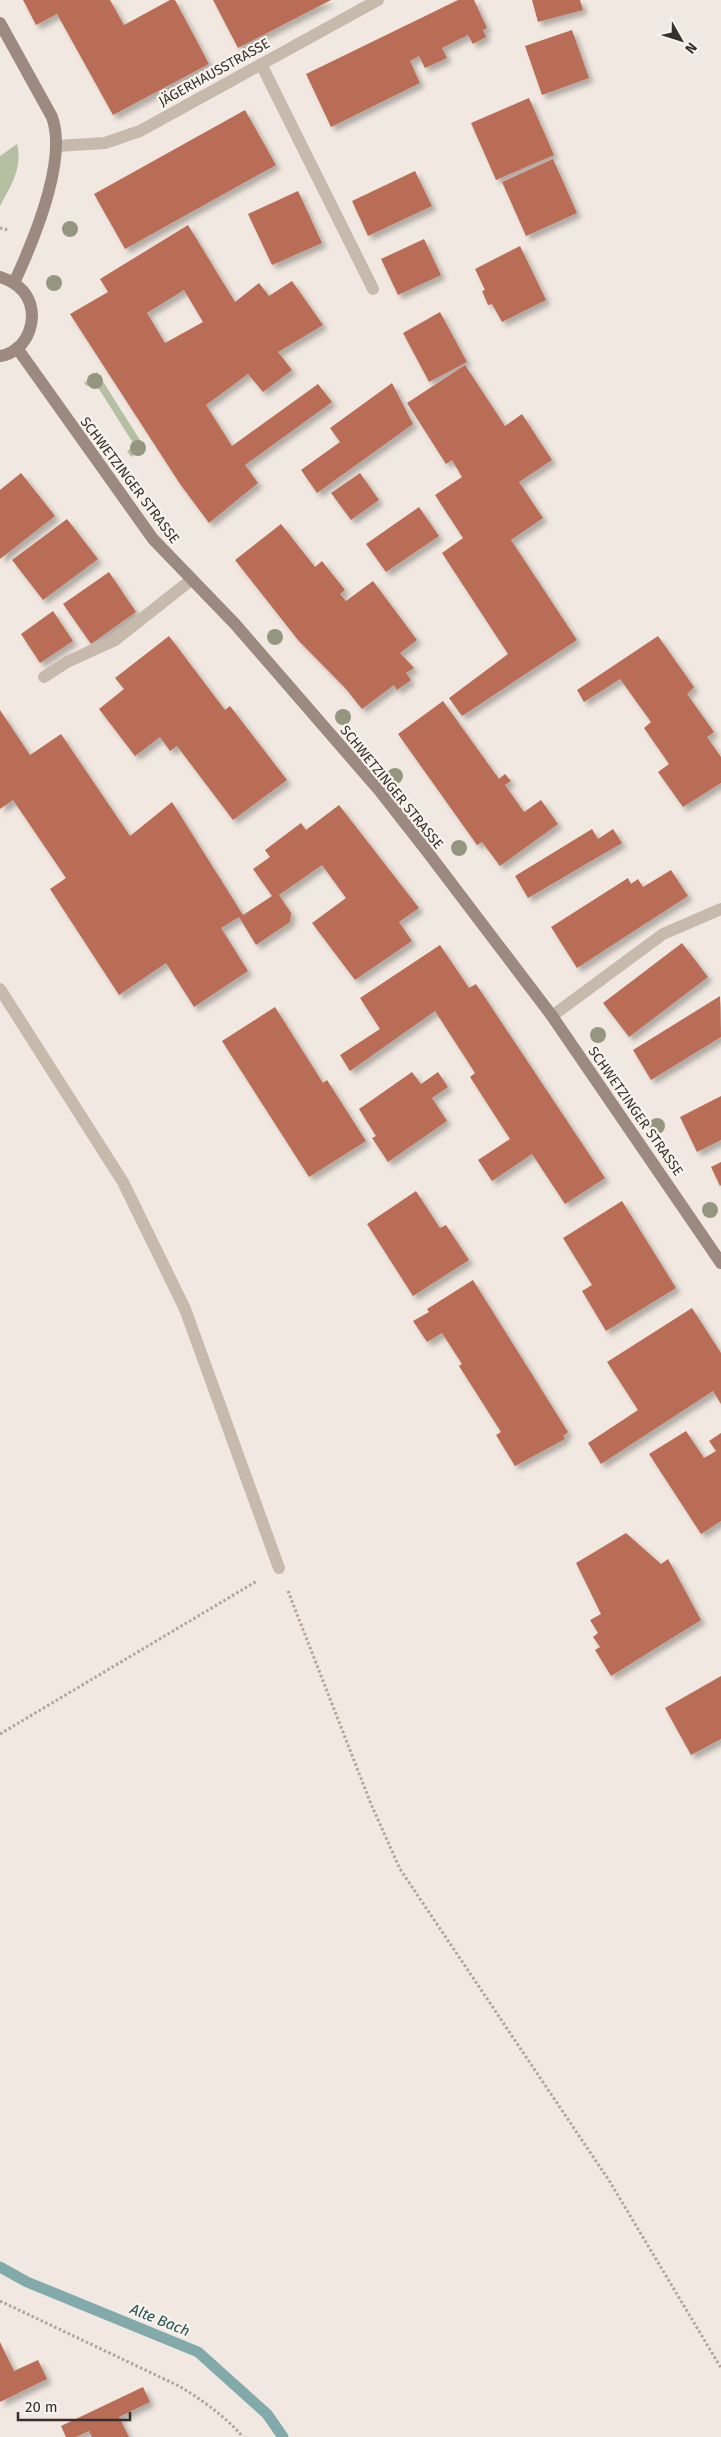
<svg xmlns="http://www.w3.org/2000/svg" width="721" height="2437" viewBox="0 0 721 2437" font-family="'Fira Sans',sans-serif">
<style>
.green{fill:#b5bfa2}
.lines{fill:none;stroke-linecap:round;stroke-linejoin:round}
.stream{stroke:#82aaab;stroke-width:11}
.building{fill:#ba6d56;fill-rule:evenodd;filter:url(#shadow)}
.path{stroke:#b4a498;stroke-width:3;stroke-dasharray:2.5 2.5;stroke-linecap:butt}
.lane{stroke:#c8b9ad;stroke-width:12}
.street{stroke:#c8b9ad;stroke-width:12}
.secondary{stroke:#9c897f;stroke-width:12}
.tree{fill:#949680}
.labels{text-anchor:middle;stroke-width:4.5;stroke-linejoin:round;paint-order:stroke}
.street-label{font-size:14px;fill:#372f2b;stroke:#f9f3ed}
.water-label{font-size:15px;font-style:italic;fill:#255255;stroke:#f9f3ed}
</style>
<defs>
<filter id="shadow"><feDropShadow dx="4.5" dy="4.5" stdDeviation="2.5" flood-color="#0004"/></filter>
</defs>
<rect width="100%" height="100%" fill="#f1e9e1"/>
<g class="green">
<path d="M17 144C23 167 11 186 0 206V156Z"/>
<polygon points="97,372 145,448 131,457 127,451 135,446 97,386 87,386 84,383"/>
</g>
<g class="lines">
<polyline class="stream" points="0,2267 27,2282 198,2352 267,2414 283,2437"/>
</g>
<g class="building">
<polygon points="23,0 110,0 124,25 170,0 175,0 209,64 113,115 57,14 36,25"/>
<polygon points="213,0 331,0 238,48"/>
<polygon points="458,0 474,0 487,28 483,30 486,37 473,44 468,35 442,48 447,58 425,68 419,56 410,61 420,83 331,127 306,74"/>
<polygon points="532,0 580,0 583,10 538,22"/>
<polygon points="572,30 589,78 542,95 525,46"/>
<polygon points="529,98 554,155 496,180 471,123"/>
<polygon points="245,110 276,165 125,249 94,194"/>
<polygon points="553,159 577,213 526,236 502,182"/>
<polygon points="415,171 432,206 368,236 352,201"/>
<polygon points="298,191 322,243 272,265 248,214"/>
<path d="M188 225 235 302 259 283 269 296 292 281 323 325 278 352 292 370 263 392 248 374 206 405 232 446 318 384 332 402 245 465 258 483 209 523 180 484 70 314 108 292 100 279ZM184 290 203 322 165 343 147 313Z"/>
<polygon points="424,239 441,275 398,295 381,259"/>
<polygon points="520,246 546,300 502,322 492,304 488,305 482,291 485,290 475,269"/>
<polygon points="440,312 467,362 429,382 403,333"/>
<polygon points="465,365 505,426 522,414 552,460 519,482 543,518 511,540 577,640 462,716 449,698 508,654 442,553 463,538 435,495 462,477 452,460 446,464 407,403"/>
<polygon points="392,383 413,424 317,493 301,470 340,442 330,428"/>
<polygon points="21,473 55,516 0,559 0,490"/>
<polygon points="360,473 379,500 351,520 331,493"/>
<polygon points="419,507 439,536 386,572 366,544"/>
<polygon points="67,519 98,559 43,600 12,560"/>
<polygon points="281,524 315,567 322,561 345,590 340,594 346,601 373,581 417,640 400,653 414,668 406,673 411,680 397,690 394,685 362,709 346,689 298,640 235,560"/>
<polygon points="109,572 136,612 91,644 63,604"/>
<polygon points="53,611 73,641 40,663 21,634"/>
<polygon points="169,636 225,710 230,706 287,780 233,820 177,746 170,751 160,737 135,756 99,709 124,689 115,678"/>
<polygon points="658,636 694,687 687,694 714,732 707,737 721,757 721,783 683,807 658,772 669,764 644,728 651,722 620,679 584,702 577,690"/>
<polygon points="443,701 499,779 505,774 511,781 505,785 524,812 541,800 558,824 500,866 482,842 477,845 398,734"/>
<polygon points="0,710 30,755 61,734 130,836 172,802 243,915 272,896 253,869 270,857 265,850 301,823 306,830 339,805 419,908 399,922 412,941 355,980 312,923 346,898 322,865 279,895 291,913 290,922 256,945 239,917 221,928 248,971 194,1007 166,963 119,995 50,889 66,878 13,800 0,809"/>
<polygon points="592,829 598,839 613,829 622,843 528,898 515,876"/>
<polygon points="671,870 688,896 577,968 551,927 628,878 631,884 638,879 643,887"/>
<polygon points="682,943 708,977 629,1037 603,1003"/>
<polygon points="440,945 469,988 476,984 605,1178 565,1204 532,1154 492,1181 478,1160 510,1139 470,1077 475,1073 435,1011 350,1071 340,1055 380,1029 360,998"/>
<polygon points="720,996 721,1037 651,1080 633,1050"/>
<polygon points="275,1007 323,1083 327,1080 366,1141 309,1177 222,1041"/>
<polygon points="412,1072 421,1084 438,1072 448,1087 432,1098 447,1121 388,1162 372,1138 376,1136 359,1109"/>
<polygon points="721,1096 721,1140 697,1152 680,1117"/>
<polygon points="721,1162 721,1185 720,1186 711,1167"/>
<polygon points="416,1191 440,1228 446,1225 469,1260 413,1296 367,1224"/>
<polygon points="622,1201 676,1288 606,1331 582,1291 592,1285 563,1238"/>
<polygon points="473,1280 568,1432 563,1436 565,1439 515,1466 496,1435 501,1432 459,1366 462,1364 442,1333 427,1342 413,1321 429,1312 427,1309"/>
<polygon points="692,1308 721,1353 721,1404 713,1391 601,1464 588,1443 638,1410 607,1362"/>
<polygon points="686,1431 704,1458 716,1451 709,1441 721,1433 721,1521 701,1534 649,1454"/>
<polygon points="626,1533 661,1564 668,1559 701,1620 611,1676 595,1650 600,1647 593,1637 598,1633 590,1620 601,1614 576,1563"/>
<polygon points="721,1676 721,1739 691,1755 665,1708"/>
<polygon points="0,2342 14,2371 38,2360 47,2379 0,2402"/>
<polygon points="143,2387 150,2402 119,2417 129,2437 92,2437 89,2431 76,2437 66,2437 61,2426"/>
</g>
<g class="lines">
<g class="path">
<polyline points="0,228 8,230"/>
<polyline points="288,1591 371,1804 400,1869 610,2182 721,2368"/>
<polyline points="0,1734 257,1581"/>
<path d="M0 2301 179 2386C202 2400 225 2416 243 2437"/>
</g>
<g class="lane">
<polyline points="261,64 373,289"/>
<polyline points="44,677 67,662 115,640 191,580"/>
<polyline points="0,989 123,1182 185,1309 279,1568"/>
<polyline points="552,1016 663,934 721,909"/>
</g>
<polyline class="street" points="57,146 105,143 140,131 378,0"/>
<g class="secondary">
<path d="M0 23 52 117C68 161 33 242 14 283"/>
<path d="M0 277C9 280 17 284 23 291 42 313 29 352 0 356"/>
<polyline points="17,348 153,539 235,624 379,790 426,850 552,1016 721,1263"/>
</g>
</g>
<g class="tree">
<circle cx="70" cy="229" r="8"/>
<circle cx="54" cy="283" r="8"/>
<circle cx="95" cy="381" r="8"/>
<circle cx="138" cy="448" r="8"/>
<circle cx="275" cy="637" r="8"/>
<circle cx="343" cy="717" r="8"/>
<circle cx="395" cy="776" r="8"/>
<circle cx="459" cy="848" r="8"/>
<circle cx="598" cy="1035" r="8"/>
<circle cx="657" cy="1126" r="8"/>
<circle cx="710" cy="1210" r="8"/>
</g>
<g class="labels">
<g class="street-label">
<text transform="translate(214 72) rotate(-29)" y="5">JÄGERHAUSSTRASSE</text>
<text transform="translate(130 480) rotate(53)" y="5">SCHWETZINGER STRASSE</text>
<text transform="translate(392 787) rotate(51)" y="5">SCHWETZINGER STRASSE</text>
<text transform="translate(636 1111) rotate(55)" y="5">SCHWETZINGER STRASSE</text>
</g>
<g class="water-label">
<text transform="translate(160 2320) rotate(22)" y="5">Alte Bach</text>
</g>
</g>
<g transform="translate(681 40) rotate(129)" stroke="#f9f3ed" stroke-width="4" paint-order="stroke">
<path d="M0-4L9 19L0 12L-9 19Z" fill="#372f2b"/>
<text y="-8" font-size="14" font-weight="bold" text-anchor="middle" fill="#372f2b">N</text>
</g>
<path d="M18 2412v8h112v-8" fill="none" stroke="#372f2b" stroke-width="2.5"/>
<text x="25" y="2412" font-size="15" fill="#372f2b" stroke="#f9f3ed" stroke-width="4" paint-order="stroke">20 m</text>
</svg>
